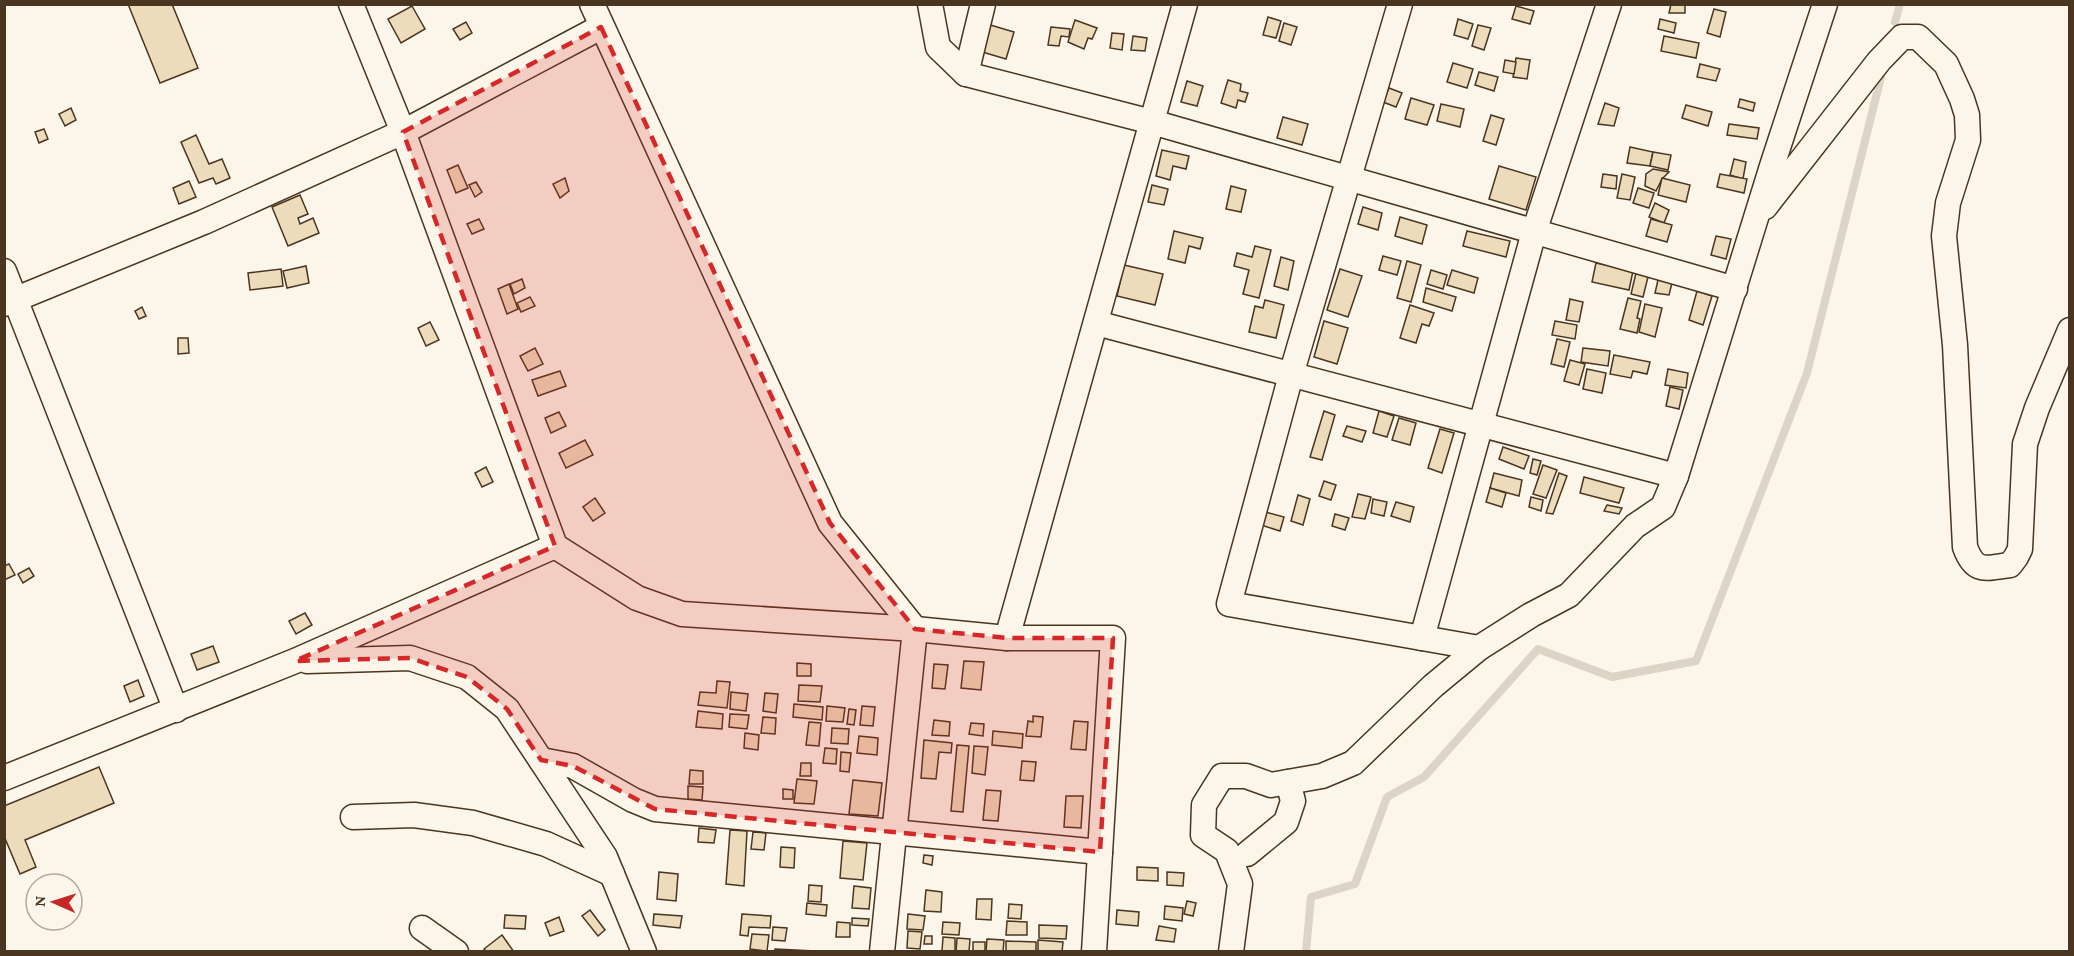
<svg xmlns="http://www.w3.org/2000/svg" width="2074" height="956" viewBox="0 0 2074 956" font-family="'Crimson Pro',serif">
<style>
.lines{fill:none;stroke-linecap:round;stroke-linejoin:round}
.stream{stroke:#dcd4c6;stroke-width:8}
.building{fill:#ecdcbc;stroke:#4a3520;stroke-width:1.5}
.minor-casing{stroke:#4a3520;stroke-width:27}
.minor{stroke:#fbf6e9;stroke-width:24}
.marked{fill:#d62828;fill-opacity:0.2;stroke:#d62828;stroke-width:4.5;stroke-dasharray:12 8;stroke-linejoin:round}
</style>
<rect width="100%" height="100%" fill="#fbf6e9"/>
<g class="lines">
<g class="stream">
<polyline points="1895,22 1900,4"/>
<polyline points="1306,952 1311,897 1355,884 1387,797 1424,777 1538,649 1612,677 1696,661 1807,373 1881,77"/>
</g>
</g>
<g class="building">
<polygon points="128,4 172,4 198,68 160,83"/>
<polygon points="1671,4 1685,4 1685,13 1669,13"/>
<polygon points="412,6 425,29 401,43 388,19"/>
<polygon points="1516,6 1534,11 1530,24 1512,19"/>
<polygon points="1714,9 1726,12 1720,37 1707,33"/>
<polygon points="1268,17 1281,21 1276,38 1263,35"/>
<polygon points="1458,19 1473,24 1468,39 1454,35"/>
<polygon points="1660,19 1676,23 1674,33 1658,29"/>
<polygon points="1075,20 1097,28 1092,39 1088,38 1084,49 1068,42"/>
<polygon points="466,22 472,33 460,40 453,29"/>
<polygon points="1284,23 1297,27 1291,45 1279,41"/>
<polygon points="987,24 1014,32 1006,59 979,51"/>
<polygon points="1478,25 1491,28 1484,50 1472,46"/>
<polygon points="1051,27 1070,29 1069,37 1061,36 1059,46 1048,45"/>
<polygon points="1112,33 1124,34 1122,50 1110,48"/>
<polygon points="1133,36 1147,38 1145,51 1131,50"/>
<polygon points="1664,36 1699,43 1696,58 1661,51"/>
<polygon points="1516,58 1530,60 1527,79 1513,77"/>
<polygon points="1505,60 1516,62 1514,74 1503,72"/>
<polygon points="1453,63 1473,69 1467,88 1447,82"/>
<polygon points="1700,64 1720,69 1716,81 1697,77"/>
<polygon points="1479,72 1498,77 1494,91 1475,85"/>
<polygon points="1228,80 1241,84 1240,91 1248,93 1245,102 1238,100 1236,108 1221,103"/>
<polygon points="1187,81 1203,86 1197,106 1181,102"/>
<polygon points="1389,88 1402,93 1396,107 1383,102"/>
<polygon points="1411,98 1434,105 1427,125 1405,119"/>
<polygon points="1740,99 1755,103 1753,111 1738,107"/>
<polygon points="1605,103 1619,108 1614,126 1598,124"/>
<polygon points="1441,104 1464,109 1460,127 1437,121"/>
<polygon points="1686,105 1712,112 1708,126 1682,118"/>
<polygon points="71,108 76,120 65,126 59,114"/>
<polygon points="1491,115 1504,119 1496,145 1483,141"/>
<polygon points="1283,117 1308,124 1302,145 1277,138"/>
<polygon points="1729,124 1759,128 1757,139 1727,135"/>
<polygon points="44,129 48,139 39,143 35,132"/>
<polygon points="196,135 209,164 222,159 230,178 216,184 213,178 199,183 181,142"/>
<polygon points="1630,147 1653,152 1650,166 1627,163"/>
<polygon points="1162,150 1189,156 1186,169 1173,166 1170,180 1156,176"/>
<polygon points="1653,152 1671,155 1668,170 1650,166"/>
<polygon points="1734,159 1746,162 1743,179 1730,175"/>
<polygon points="458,165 468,188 456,193 447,170"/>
<polygon points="1499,166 1536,177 1526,210 1489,199"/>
<polygon points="1653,169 1669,172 1662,179 1656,191 1645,186 1646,174"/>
<polygon points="1603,174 1617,176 1616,189 1601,187"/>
<polygon points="1622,174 1635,177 1630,200 1617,198"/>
<polygon points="1720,174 1747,179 1744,193 1717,187"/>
<polygon points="565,178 569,191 560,198 553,184"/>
<polygon points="1662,178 1690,185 1686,202 1658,195"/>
<polygon points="189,181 196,197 179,204 173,188"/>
<polygon points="476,182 482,192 475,197 469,185"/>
<polygon points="1152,185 1168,189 1164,205 1148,202"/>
<polygon points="1231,186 1246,190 1241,212 1226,209"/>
<polygon points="1638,188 1654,193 1649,208 1633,203"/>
<polygon points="300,195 308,214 298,218 300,224 313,218 319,233 288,246 272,207"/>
<polygon points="1655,203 1669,210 1664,223 1649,217"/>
<polygon points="1363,207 1382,213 1378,230 1358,224"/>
<polygon points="1400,217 1427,225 1422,244 1395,236"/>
<polygon points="479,219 484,229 472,234 467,224"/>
<polygon points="1651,219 1672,225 1667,242 1646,236"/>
<polygon points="1174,231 1203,238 1200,249 1189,246 1185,263 1168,259"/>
<polygon points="1467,231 1510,241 1506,257 1463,246"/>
<polygon points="1716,236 1731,239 1726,259 1711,255"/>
<polygon points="1255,246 1271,250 1259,298 1243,294 1249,270 1234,266 1237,253 1252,257"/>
<polygon points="1383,256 1401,261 1397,275 1379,270"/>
<polygon points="1281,257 1294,261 1288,290 1274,286"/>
<polygon points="1407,261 1421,265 1411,302 1397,298"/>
<polygon points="1596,263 1633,271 1629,290 1592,282"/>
<polygon points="1124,265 1163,274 1155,305 1117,296"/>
<polygon points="306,266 309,283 287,288 283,271"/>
<polygon points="281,269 283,286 250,290 248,273"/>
<polygon points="1340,269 1362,276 1348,317 1327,310"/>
<polygon points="1431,270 1447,275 1443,289 1427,284"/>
<polygon points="1452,270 1478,278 1474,293 1447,285"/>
<polygon points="1636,273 1648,277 1643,297 1631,294"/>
<polygon points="522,279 525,288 514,294 510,284"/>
<polygon points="1658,280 1672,283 1669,295 1655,293"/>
<polygon points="509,284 518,309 507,314 498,289"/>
<polygon points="1426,288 1456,297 1452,311 1423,302"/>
<polygon points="1697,291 1712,296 1703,325 1689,320"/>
<polygon points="530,297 535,306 521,312 517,303"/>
<polygon points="1628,298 1641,301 1637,318 1640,319 1637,333 1620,329"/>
<polygon points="1570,299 1583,302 1579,322 1566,320"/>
<polygon points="1265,300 1284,305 1276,338 1249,332 1255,306 1263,308"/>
<polygon points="1645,304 1662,308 1655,337 1639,332"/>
<polygon points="1410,305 1434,313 1429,326 1422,324 1416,343 1400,338"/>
<polygon points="142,307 146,316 139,319 135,311"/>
<polygon points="1324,321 1348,328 1337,364 1314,357"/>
<polygon points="1555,321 1577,325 1575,339 1552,335"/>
<polygon points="430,322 439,340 426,346 418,328"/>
<polygon points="178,338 188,338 189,353 178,354"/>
<polygon points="1557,339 1570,342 1564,367 1551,364"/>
<polygon points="535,348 543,364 528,371 520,356"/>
<polygon points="1583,348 1610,351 1608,366 1581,362"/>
<polygon points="1614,355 1650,362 1647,374 1633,371 1631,378 1610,374"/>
<polygon points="1570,360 1585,364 1579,385 1564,381"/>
<polygon points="1587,369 1606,373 1602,393 1583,389"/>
<polygon points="1668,369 1688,373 1686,388 1665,385"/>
<polygon points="560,371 566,386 538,396 532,380"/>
<polygon points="1670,387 1683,390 1679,409 1666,406"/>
<polygon points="1324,411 1335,415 1322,460 1310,457"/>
<polygon points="1379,411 1394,416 1387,437 1373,433"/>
<polygon points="559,412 566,426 551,433 545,418"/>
<polygon points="1399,418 1416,423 1410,445 1392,440"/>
<polygon points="1347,426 1366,431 1362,442 1343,436"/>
<polygon points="1440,429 1454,433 1442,473 1428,468"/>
<polygon points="585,440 593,455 566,468 559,453"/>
<polygon points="1503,447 1529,456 1524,469 1499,459"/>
<polygon points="1533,459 1541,461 1537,475 1530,473"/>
<polygon points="1543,465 1557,470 1546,498 1533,494"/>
<polygon points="486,467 493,482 482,487 475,473"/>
<polygon points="1494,473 1522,480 1519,496 1490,488"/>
<polygon points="1559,473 1567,476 1553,514 1546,513"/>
<polygon points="1584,477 1624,488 1619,503 1580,493"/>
<polygon points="1324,481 1336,485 1331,500 1319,496"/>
<polygon points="1490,488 1506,493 1502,507 1486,502"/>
<polygon points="1358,494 1371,497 1365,519 1352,517"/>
<polygon points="1298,495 1310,499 1303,525 1291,521"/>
<polygon points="1531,497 1543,500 1541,511 1529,507"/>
<polygon points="595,498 605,513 593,521 583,507"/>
<polygon points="1373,499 1387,502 1384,516 1371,513"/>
<polygon points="1396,502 1414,507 1410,522 1391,516"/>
<polygon points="1607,505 1622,508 1619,514 1604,511"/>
<polygon points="1265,512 1284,517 1280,531 1261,525"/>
<polygon points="1335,514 1349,518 1345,530 1332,526"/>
<polygon points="9,564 15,575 4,580 4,566"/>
<polygon points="29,568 34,576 23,583 18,574"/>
<polygon points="305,613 312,625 296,634 289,621"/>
<polygon points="213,646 219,662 197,670 191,654"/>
<polygon points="964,661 984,662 981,690 961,688"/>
<polygon points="797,663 811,664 811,676 797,676"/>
<polygon points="934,664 948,665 945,689 932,688"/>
<polygon points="138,680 144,696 130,702 124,686"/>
<polygon points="717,681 730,682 727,708 698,705 700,692 716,693"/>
<polygon points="799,685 822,686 820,702 798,701"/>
<polygon points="731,692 748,694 746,711 730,709"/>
<polygon points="765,693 778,694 776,713 763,711"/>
<polygon points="794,704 823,707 822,720 793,717"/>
<polygon points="827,706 845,708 843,722 826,721"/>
<polygon points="862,706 875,707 873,726 860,725"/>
<polygon points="849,709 856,710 854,725 847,724"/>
<polygon points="698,711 723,714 722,729 696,727"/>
<polygon points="730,714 749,715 747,729 729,727"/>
<polygon points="1033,716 1043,717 1041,737 1026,736 1028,721 1033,722"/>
<polygon points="763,717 776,718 775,734 761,733"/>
<polygon points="934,720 950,722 949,736 932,735"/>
<polygon points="1074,721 1088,722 1086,750 1071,749"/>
<polygon points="809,722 821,723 819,746 806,745"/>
<polygon points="971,723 984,724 983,736 969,734"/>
<polygon points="832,728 849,729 848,744 831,743"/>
<polygon points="993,731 1023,734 1022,748 992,745"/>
<polygon points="745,733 759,735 758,750 744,748"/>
<polygon points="859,736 878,738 877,755 857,753"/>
<polygon points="924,740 952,743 951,753 939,752 936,779 921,778"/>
<polygon points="957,745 969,746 963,812 951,811"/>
<polygon points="974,746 988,747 985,775 972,773"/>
<polygon points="825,748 837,749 836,764 823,763"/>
<polygon points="841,752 851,753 849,772 840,771"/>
<polygon points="1022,761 1036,762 1034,781 1020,780"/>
<polygon points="801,763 811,763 811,776 800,776"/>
<polygon points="99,767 114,803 25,840 36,867 20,874 4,836 4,806"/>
<polygon points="690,770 703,771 703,784 689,784"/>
<polygon points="797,779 817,781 814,804 794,803"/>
<polygon points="853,780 882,783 878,816 849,814"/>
<polygon points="688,786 703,787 702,800 688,799"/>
<polygon points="783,789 793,790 793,799 783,799"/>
<polygon points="986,790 1001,791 998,821 983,820"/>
<polygon points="1066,796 1083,796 1081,828 1064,827"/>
<polygon points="699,828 716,830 714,843 698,842"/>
<polygon points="730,830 747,831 744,886 726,884"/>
<polygon points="753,832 766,833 764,850 751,849"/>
<polygon points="843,841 867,843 863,880 840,878"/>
<polygon points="781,847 795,848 794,868 780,867"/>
<polygon points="924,855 933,856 932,865 923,863"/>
<polygon points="1137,867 1158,868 1158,881 1137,880"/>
<polygon points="659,872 678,874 676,901 657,899"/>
<polygon points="1167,872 1184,873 1183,886 1167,885"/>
<polygon points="809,885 822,886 821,902 808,901"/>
<polygon points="854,886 871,888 869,909 852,908"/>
<polygon points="926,890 942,892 941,912 924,911"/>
<polygon points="977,899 992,899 991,920 976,919"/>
<polygon points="1187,901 1196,903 1193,916 1184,914"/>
<polygon points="807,903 827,905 826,916 806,914"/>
<polygon points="1009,904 1022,905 1021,919 1008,918"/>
<polygon points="1165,906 1183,908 1182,921 1164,919"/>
<polygon points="590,910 605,930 598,936 582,916"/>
<polygon points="1117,910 1139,912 1138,926 1116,924"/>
<polygon points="654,914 682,916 680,928 653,925"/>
<polygon points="742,914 771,916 770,928 749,927 748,936 740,935"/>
<polygon points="908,914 925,916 923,930 907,929"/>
<polygon points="505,915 526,916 525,929 504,928"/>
<polygon points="559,917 564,931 550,936 545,923"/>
<polygon points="852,918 869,919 868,926 852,925"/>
<polygon points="1007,921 1027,922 1027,935 1006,935"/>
<polygon points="837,922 850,923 850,937 836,937"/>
<polygon points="943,922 960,923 959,935 942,934"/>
<polygon points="1039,925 1067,926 1066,939 1039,938"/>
<polygon points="1159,926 1176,929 1174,942 1156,940"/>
<polygon points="773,927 787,928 785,941 772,940"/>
<polygon points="908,931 922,932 920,949 907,948"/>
<polygon points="752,934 769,935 767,951 750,949"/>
<polygon points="502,935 514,952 487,952 484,949"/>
<polygon points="925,936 932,936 932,944 924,944"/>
<polygon points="943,937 955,938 955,952 942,951"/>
<polygon points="957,938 970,939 969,952 956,952"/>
<polygon points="987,939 1004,940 1003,952 986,952"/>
<polygon points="1038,940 1063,942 1062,952 1038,952"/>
<polygon points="1006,941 1036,942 1036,952 1006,952"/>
<rect x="973" y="942" width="12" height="10"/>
<polygon points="775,949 815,951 815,952 775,952"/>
</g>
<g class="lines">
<defs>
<g id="minor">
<polyline points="351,4 403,132 555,546 637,598 682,614 915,629 1007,638 1113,638 1094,952"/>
<polyline points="592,4 830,523 915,629 882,952"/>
<polyline points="930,4 938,47 966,74 1152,122 1735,289"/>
<polyline points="1400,4 1291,375 1229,604 1479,648"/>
<polyline points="966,74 983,4"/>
<path d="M1765 207 1879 61 1902 37H1918L1946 64 1962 99 1967 115 1968 140 1948 203 1944 236 1955 345 1965 547C1975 574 1985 568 2010 565L2016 557 2020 549 2025 444 2037 408 2070 330"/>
<polyline points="4,271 176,710"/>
<polyline points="4,304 204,222 403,132 601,27"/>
<polyline points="1096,323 1676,476"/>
<polyline points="1007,638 1185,4"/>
<polyline points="1422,638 1534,232 1609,4"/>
<polyline points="307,661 410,658 467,677 507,709 605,857 644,952"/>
<polyline points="541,760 573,766 633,800 655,809 1100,852"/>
<polyline points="4,778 295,661 555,546"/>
<polyline points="353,817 414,815 473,823 546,844 612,874"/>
<polyline points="1247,854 1286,822 1293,801 1288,782"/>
<polyline points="422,928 456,952"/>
<polyline points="1231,952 1240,884 1227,851 1203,835 1204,805 1222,776 1246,776 1271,785 1322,776 1353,763 1433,686 1479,648 1531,615 1569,595 1635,526 1663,507 1676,476 1772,166 1825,4"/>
</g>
</defs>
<use href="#minor" class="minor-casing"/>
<use href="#minor" class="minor"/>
</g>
<path class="marked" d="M601 27 830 523 915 629 1007 638H1113L1100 852 655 809 573 766 541 760 507 709 467 677 410 658 295 661 555 546 403 132Z"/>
<rect width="2074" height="956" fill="none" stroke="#4a3520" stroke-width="12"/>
<g transform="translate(54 902) rotate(273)"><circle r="28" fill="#fbf6e9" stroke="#b4a999" stroke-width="1.5"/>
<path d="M0-4.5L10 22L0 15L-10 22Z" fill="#c62828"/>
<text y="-9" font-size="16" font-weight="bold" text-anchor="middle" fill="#4a3520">N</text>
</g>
</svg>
